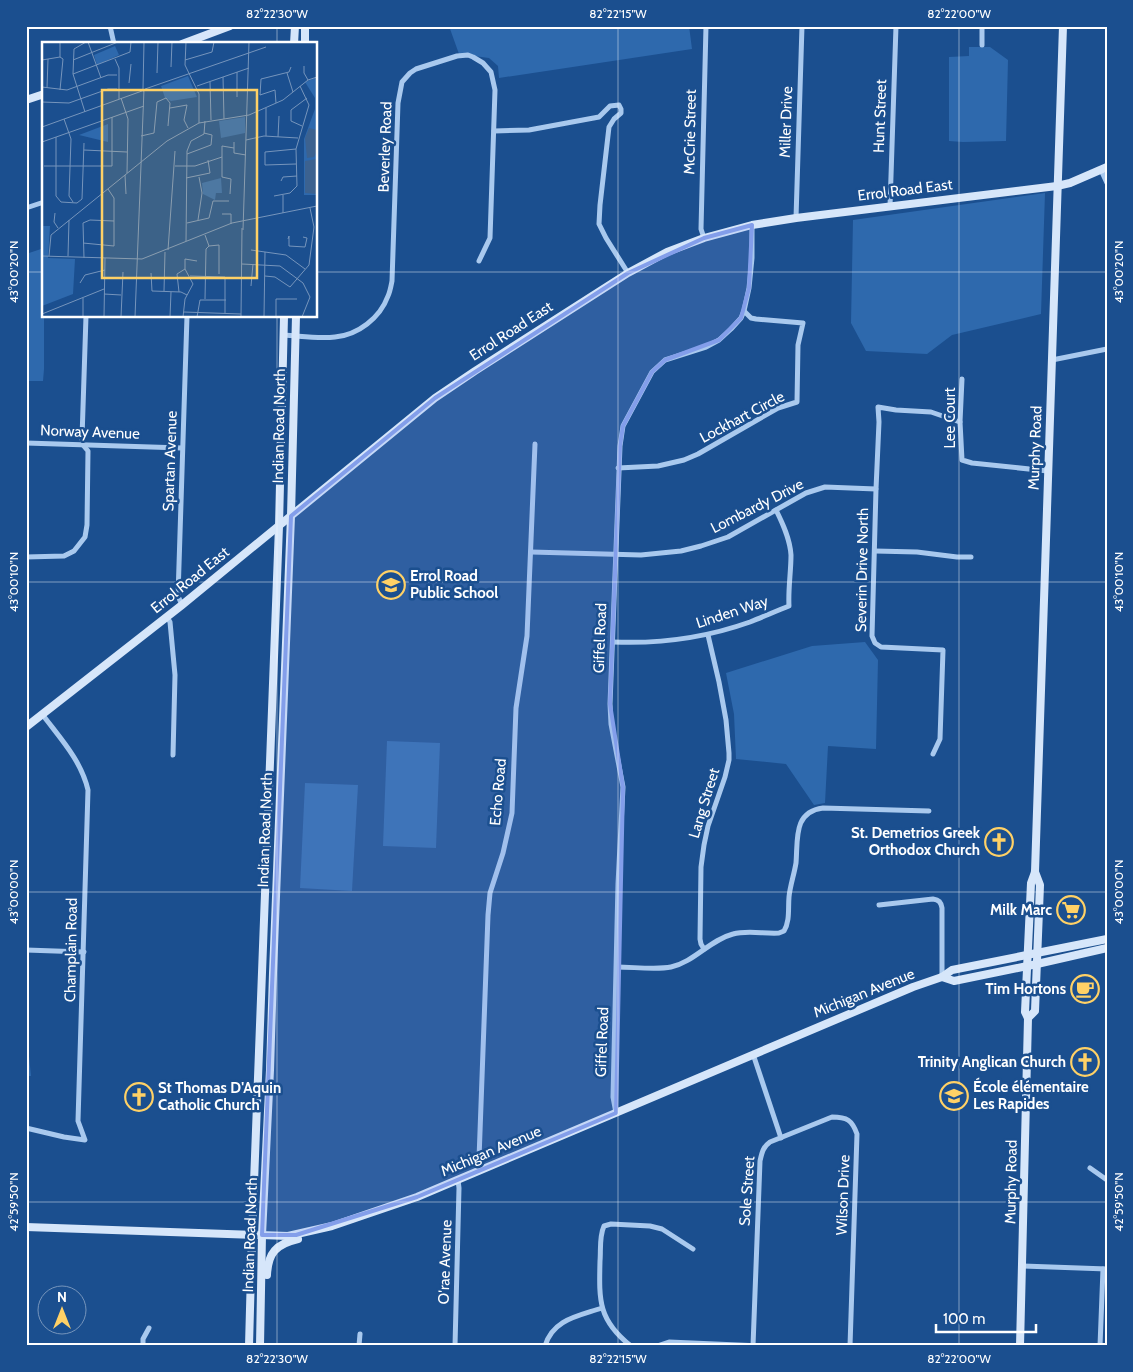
<svg xmlns="http://www.w3.org/2000/svg" width="1133" height="1372" viewBox="0 0 1133 1372" font-family="Cabin,sans-serif">
<style>
.green{fill:#2e69ad}
.lines{fill:none;stroke-linecap:round;stroke-linejoin:round}
.street{stroke:#a9c9ee;stroke-width:5}
.secondary{stroke:#d6e6fa;stroke-width:8}
.marked{fill:#839eea;fill-opacity:0.2;stroke:#839eea;stroke-width:4;stroke-linejoin:round}
.ticks{fill:none;stroke:#fff;stroke-width:1;stroke-opacity:0.45}
.labels{text-anchor:middle;stroke-width:5;stroke-linejoin:round;paint-order:stroke}
.street-label{font-size:15px;fill:#fff;stroke:#1b4f8f}
.poi-label{font-size:15px;font-weight:bold;fill:#fff;stroke:#1b4f8f;text-anchor:end}
.inset-road{fill:none;stroke:#7695bc;stroke-width:1}
.view{fill:#ffd166;fill-opacity:0.15;stroke:#ffd166;stroke-width:2.5}
.inset-edge{fill:none;stroke:#fff;stroke-width:2.5}
.neatline{fill:none;stroke:#fff;stroke-width:2}
.ticks-label{font-size:12px;text-anchor:middle;fill:#fff}
</style>
<rect width="100%" height="100%" fill="#1b4f8f"/>
<g class="green">
<polygon points="449,26 689,26 692,49 499,78 498,66 489,58 459,54"/>
<polygon points="969,47 990,47 1008,60 1006,141 963,142 949,141 949,57 969,56"/>
<polygon points="1045,193 1041,314 952,335 927,354 866,351 851,323 853,220"/>
<polygon points="44,248 44,369 43,381 26,381 26,254"/>
<polygon points="865,642 878,660 876,749 828,746 825,803 814,805 786,764 736,759 734,714 726,673 812,646"/>
<polygon points="387,741 440,743 436,848 383,846"/>
<polygon points="305,783 358,785 352,891 300,888"/>
<polygon points="26,1027 31,1076 26,1076"/>
</g>
<g class="lines">
<g class="street">
<polyline points="110,26 114,44"/>
<polyline points="982,45 982,26"/>
<polyline points="494,131 529,130 599,117 610,106 619,105 621,109 621,113 614,119 609,127 600,205 599,224 606,238 628,273"/>
<polyline points="1101,170 1107,183"/>
<polyline points="890,206 896,26"/>
<polyline points="26,208 44,202"/>
<polyline points="796,218 802,26"/>
<polyline points="704,238 701,229 706,26"/>
<path d="M284 335C301 336 318 339 335 337 358 335 380 318 388 296 390 292 391 286 392 281L398 103 402 82 410 73 416 69 457 56 468 55 473 57 483 63 491 72 495 90 490 238 479 261"/>
<polyline points="1052,360 1107,349"/>
<polyline points="962,379 960,422 962,460 972,463 1048,471"/>
<polyline points="26,443 182,448"/>
<polyline points="618,468 658,466 684,460 698,454 778,408 797,402 798,345 803,323 756,319 751,318 744,311"/>
<polyline points="875,551 917,552 957,557 971,557"/>
<polyline points="531,552 641,555 681,551 701,546 728,537 806,493 825,487 876,489"/>
<polyline points="26,557 64,556 74,551 85,537 87,525 88,451 83,445 82,438 86,316"/>
<polyline points="182,605 178,596 187,316"/>
<polyline points="167,617 170,622 175,675 173,755"/>
<path d="M613 642C660 644 705 638 750 622 763 617 776 611 789 606 788 589 791 572 791 555 790 539 783 524 776 510"/>
<polyline points="933,754 940,739 943,650 881,647 875,643 872,636 876,489 879,422 878,407 896,410 931,412 960,422"/>
<path d="M879 905 933 899C939 900 941 902 942 908V977"/>
<polyline points="704,949 701,944 700,939 701,867 704,845 708,826 725,777 729,760 729,753 726,720 719,682 708,635"/>
<polyline points="26,950 84,952"/>
<path d="M617 967C633 967 657 970 671 967 694 962 710 940 733 934 747 930 764 934 779 933L784 931C790 921 788 909 789 897 790 886 794 875 796 863 798 839 793 812 823 808L929 811"/>
<polyline points="753,1054 781,1138"/>
<polyline points="616,1113 613,1097 618,884 623,787 611,724 610,704 620,446 623,426 652,372 665,360 706,347 719,340 731,329 741,318 744,311 749,288 752,258 752,225"/>
<path d="M26 1128 64 1137 85 1140 78 1121 88 790C81 760 60 738 42 714"/>
<polyline points="1090,1168 1107,1180"/>
<polyline points="483,1169 479,1159 488,915 490,893 503,853 512,813 516,708 527,636 535,444"/>
<polyline points="1023,1266 1107,1269"/>
<polyline points="143,1346 143,1339 149,1328"/>
<polyline points="359,1346 360,1334"/>
<polyline points="455,1346 459,1188 458,1180"/>
<path d="M545 1346C553 1319 579 1316 602 1308"/>
<path d="M631 1346C598 1320 599 1300 600 1261 601 1250 599 1237 604 1226L611 1224 650 1226 662 1229 693 1249"/>
<polyline points="657,1346 669,1342 761,1346"/>
<path d="M753 1346 760 1161C762 1152 763 1147 770 1142L832 1117C847 1117 852 1120 857 1134L850 1346"/>
<polyline points="1100,1346 1103,1269"/>
</g>
<g class="secondary">
<polyline points="305,26 305,44"/>
<polyline points="182,44 230,26"/>
<polyline points="294,44 295,26"/>
<polyline points="26,100 44,94"/>
<polyline points="26,727 182,605 435,398 475,371 628,273 667,252 704,238 752,225 796,218 1057,186 1070,183 1107,167"/>
<polyline points="942,977 954,981 1037,964 1107,948"/>
<polyline points="1028,1018 1035,1011 1040,885 1035,872"/>
<polyline points="26,1227 288,1236 332,1226 417,1197 913,987 942,977 952,970 1107,939"/>
<path d="M267 1275C268 1253 276 1244 298 1239"/>
<polyline points="249,1346 252,1235 279,526 284,316"/>
<polyline points="260,1346 262,1235 270,1070 273,973 291,516 296,316"/>
<polyline points="1020,1346 1028,1018 1025,1012 1031,883 1035,872 1063,26"/>
</g>
</g>
<path class="marked" d="M752 225 749 288 741 318 719 340 665 360 652 372 623 426 620 446 610 704 623 787 616 1113 417 1197 296 1235H262L291 516 435 398 628 273 704 238Z"/>
<path class="ticks" d="M277 26V44M618 26V1346M959 26V1346M26 272H44M316 272H1107M277 316V1346M26 582H1107M26 892H1107M26 1202H1107"/>
<defs>
<symbol id="school-ring" viewBox="-11 -11 22 22"><circle r="9.5" fill="#1b4f8f" stroke="#ffd166" stroke-width="1.5"/><path d="M0-5L7-2L0 1L-7-2ZM-4 1L0 2.5L4 1V4Q0 6-4 4Z" fill="#ffd166"/></symbol>
<symbol id="church-ring" viewBox="-11 -11 22 22"><circle r="9.5" fill="#1b4f8f" stroke="#ffd166" stroke-width="1.5"/><path d="M-1.2-6h2.4v3.5h3.3v2.4h-3.3V6h-2.4V-.1h-3.3v-2.4h3.3Z" fill="#ffd166"/></symbol>
<symbol id="supermarket-ring" viewBox="-11 -11 22 22"><circle r="9.5" fill="#1b4f8f" stroke="#ffd166" stroke-width="1.5"/><path d="M-6-5.5h2.5l.6 2H6L4.5 2H-2.5L-4.4-4H-6ZM-1.5 3.2a1.3 1.3 0 1 0 .1 0ZM3 3.2a1.3 1.3 0 1 0 .1 0Z" fill="#ffd166"/></symbol>
<symbol id="cafe-ring" viewBox="-11 -11 22 22"><circle r="9.5" fill="#1b4f8f" stroke="#ffd166" stroke-width="1.5"/><path d="M-5.5-4.5H6V0H3Q3 3.5 0 3.5H-2.5Q-5.5 3.5-5.5 0ZM3-3.2v2h1.7v-2ZM-6 4.5H4V6H-6Z" fill="#ffd166"/></symbol>
</defs>
<g fill-rule="evenodd">
<use href="#school-ring" x="375" y="569" width="32" height="32"/>
<use href="#church-ring" x="983" y="826" width="32" height="32"/>
<use href="#supermarket-ring" x="1055" y="894" width="32" height="32"/>
<use href="#cafe-ring" x="1069" y="973" width="32" height="32"/>
<use href="#church-ring" x="1069" y="1046" width="32" height="32"/>
<use href="#school-ring" x="938" y="1080" width="32" height="32"/>
<use href="#church-ring" x="123" y="1081" width="32" height="32"/>
</g>
<g class="labels">
<g class="street-label">
<text transform="translate(880 116) rotate(-88)" y="5">Hunt Street</text>
<text transform="translate(786 122) rotate(-88)" y="5">Miller Drive</text>
<text transform="translate(690 132) rotate(-89)" y="5">McCrie Street</text>
<text transform="translate(385 147) rotate(-88)" y="5">Beverley Road</text>
<text transform="translate(905 190) rotate(-7)" y="5">Errol Road East</text>
<text transform="translate(511 331) rotate(-33)" y="5">Errol Road East</text>
<text transform="translate(742 417) rotate(-28)" y="5">Lockhart Circle</text>
<text transform="translate(950 418) rotate(-90)" y="5">Lee Court</text>
<text transform="translate(279 426) rotate(-89)" y="5">Indian Road North</text>
<text transform="translate(90 432) rotate(2)" y="5">Norway Avenue</text>
<text transform="translate(1035 448) rotate(-88)" y="5">Murphy Road</text>
<text transform="translate(170 461) rotate(-88)" y="5">Spartan Avenue</text>
<text transform="translate(757 506) rotate(-27)" y="5">Lombardy Drive</text>
<text transform="translate(862 570) rotate(-89)" y="5">Severin Drive North</text>
<text transform="translate(190 580) rotate(-39)" y="5">Errol Road East</text>
<text transform="translate(732 612) rotate(-18)" y="5">Linden Way</text>
<text transform="translate(600 638) rotate(-88)" y="5">Giffel Road</text>
<text transform="translate(498 792) rotate(-85)" y="5">Echo Road</text>
<text transform="translate(704 803) rotate(-73)" y="5">Lang Street</text>
<text transform="translate(265 830) rotate(-88)" y="5">Indian Road North</text>
<text transform="translate(71 950) rotate(-89)" y="5">Champlain Road</text>
<text transform="translate(864 993) rotate(-22)" y="5">Michigan Avenue</text>
<text transform="translate(602 1042) rotate(-88)" y="5">Giffel Road</text>
<text transform="translate(491 1151) rotate(-23)" y="5">Michigan Avenue</text>
<text transform="translate(1011 1182) rotate(-89)" y="5">Murphy Road</text>
<text transform="translate(747 1191) rotate(-86)" y="5">Sole Street</text>
<text transform="translate(843 1195) rotate(-88)" y="5">Wilson Drive</text>
<text transform="translate(250 1235) rotate(-88)" y="5">Indian Road North</text>
<text transform="translate(445 1262) rotate(-88)" y="5">O'rae Avenue</text>
</g>
<g class="poi-label">
<text x="410" y="581" text-anchor="start">Errol Road<tspan x="410" dy="17">Public School</tspan></text>
<text x="980" y="838">St. Demetrios Greek<tspan x="980" dy="17">Orthodox Church</tspan></text>
<text x="1052" y="915">Milk Marc</text>
<text x="1066" y="994">Tim Hortons</text>
<text x="1066" y="1067">Trinity Anglican Church</text>
<text x="973" y="1092" text-anchor="start">École élémentaire<tspan x="973" dy="17">Les Rapides</tspan></text>
<text x="158" y="1093" text-anchor="start">St Thomas D'Aquin<tspan x="158" dy="17">Catholic Church</tspan></text>
</g>
</g>
<g transform="translate(42 42)">
<rect width="275" height="275" fill="#1b4f8f"/>
<path d="M73 4 77 13 55 23 52 13ZM146 34 155 55 129 59 123 56 119 44ZM275 35V153H262V97L273 67V56L263 40ZM203 75V91L179 96 177 79ZM66 82V100L37 93ZM179 136 180 151H174L173 158 161 152 160 141ZM0 184H8L6 216 33 217 31 252 0 264Z" fill="#2e69ad"/>
<path d="M267 86 275 88V109L272 115 265 116 263 96ZM275 117V152L263 151V119Z" fill="#3c6290"/>
<path class="inset-road" d="M46 0 59 36M144 0 143 23 157 52V81M73 17 77 26V57M0 18 18 15M31 18 76 0M143 18 170 10 172 0M262 24V31L266 38M129 25 130 0M115 31 116 0M245 31 251 50M31 32 88 10 89 0M181 35 182 77M168 40 169 78M87 41 89 22M155 44 207 26M0 45 25 48 66 33H75M5 46 6 17M101 47 102 0M103 47 224 5M18 48 21 17 18 15V0M195 55V30M79 56 86 77 85 131M0 60 27 61 66 47H75M234 61 233 48 218 53 219 37 247 30 249 25M128 66 145 63 142 78 146 86M224 66V94M43 70 31 32 32 7 44 0M22 77 29 97 27 154 31 160M260 84 249 79V68L265 56M0 85 100 49M99 94 112 91 115 60 124 56 128 61 126 84M14 95V154L19 160 35 161 40 157 42 101M236 95 237 74M204 98 222 94 256 96M0 100 102 64M192 100V111L204 113M42 108 85 110M145 112 169 103 170 93 162 91M0 114V171M254 122 223 123V110L254 107M2 124H70V75M133 124H153L180 115M83 133 84 152M144 136 168 131 166 118M239 139 241 135 255 134M188 152 189 137 180 135V104L192 106M232 154 248 151 255 144 254 107 267 63 258 44M13 171 12 180 16 186M241 171V153M180 172H189V182M156 178 160 151 157 135M145 181 167 176 171 159H187M201 188 207 0M246 197 247 194V204L263 205 265 196 261 195M144 199 145 109 149 99 162 92 163 79M41 201 72 204V156L66 147M167 204 177 203V232M126 208 133 109M209 208 244 213 263 227M0 214 100 217 190 181 275 164M7 214 9 193 125 99 157 81 207 73 241 58 266 38 275 35M26 214 27 178M42 216 41 181 48 178 72 179M200 222 238 224 261 241 268 255 260 275M109 231 110 249 139 250 145 253M148 234 183 235V271M223 234 233 235 248 245 267 223 272 185 268 166M38 241 43 233 63 228M209 244 211 222M122 249 123 210M137 250 135 232 143 227M62 252 79 253M163 257 164 207 167 204 163 193M142 270 199 272M0 272 62 247M41 275V256M62 275 63 216M79 275 81 230M93 275 102 47 101 50M128 275 129 250M141 275 143 257 151 242 143 227V217L155 219M155 275 158 258H184M199 275 200 186M222 275 223 210M234 275V257H255"/>
<path class="view" d="M60 48H215V236H60Z"/>
<rect width="275" height="275" class="inset-edge"/>
</g>
<rect width="1133" height="1372" fill="none" stroke="#1b4f8f" stroke-width="55"/>
<g transform="translate(62 1310)"><circle r="24" fill="#1b4f8f" stroke="#7695bc"/>
<path d="M0-4L9 19L0 12L-9 19Z" fill="#ffd166"/>
<text y="-8" font-size="14" font-weight="bold" text-anchor="middle" fill="#ffffff">N</text>
</g>
<path d="M936 1324v8h100v-8" fill="none" stroke="#ffffff" stroke-width="2.5"/>
<text x="943" y="1324" font-size="15" fill="#ffffff" stroke="#1b4f8f" stroke-width="4" paint-order="stroke">100 m</text>
<rect x="28" y="28" width="1078" height="1316" class="neatline"/>
<g class="ticks-label">
<text x="277" y="18">82°22'30"W</text>
<text x="618" y="18">82°22'15"W</text>
<text x="959" y="18">82°22'00"W</text>
<text transform="translate(14 272) rotate(-90)" y="4">43°00'20"N</text>
<text transform="translate(1119 272) rotate(-90)" y="4">43°00'20"N</text>
<text transform="translate(14 582) rotate(-90)" y="4">43°00'10"N</text>
<text transform="translate(1119 582) rotate(-90)" y="4">43°00'10"N</text>
<text transform="translate(14 892) rotate(-90)" y="4">43°00'00"N</text>
<text transform="translate(1119 892) rotate(-90)" y="4">43°00'00"N</text>
<text transform="translate(14 1202) rotate(-90)" y="4">42°59'50"N</text>
<text transform="translate(1119 1202) rotate(-90)" y="4">42°59'50"N</text>
<text x="277" y="1363">82°22'30"W</text>
<text x="618" y="1363">82°22'15"W</text>
<text x="959" y="1363">82°22'00"W</text>
</g>
</svg>
